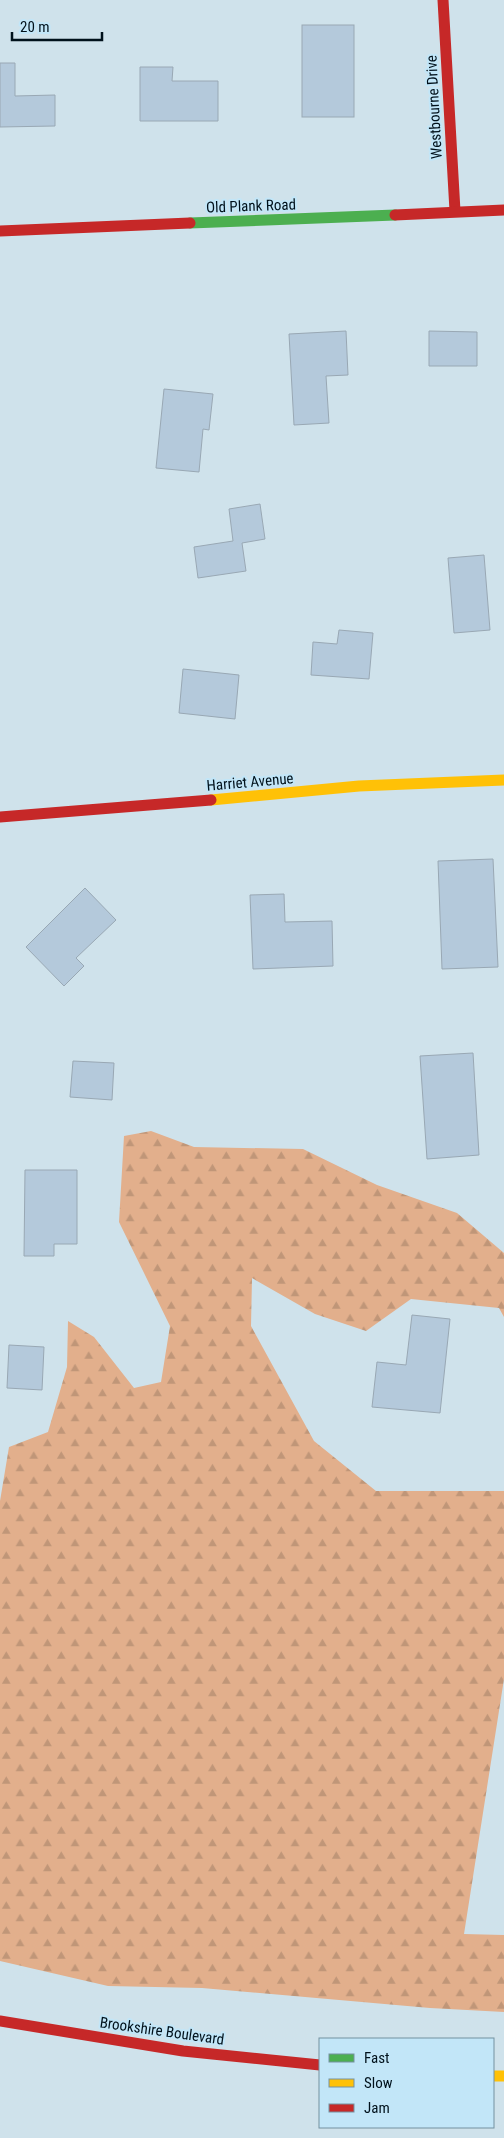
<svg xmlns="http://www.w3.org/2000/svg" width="504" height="2138" viewBox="0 0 504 2138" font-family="'Roboto Condensed',sans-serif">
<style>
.forest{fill:url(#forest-firs)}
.building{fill:#b4c9db;stroke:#99a8b4}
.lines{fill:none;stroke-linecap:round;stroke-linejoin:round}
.fast{stroke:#4caf50;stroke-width:11}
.slow{stroke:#ffc107;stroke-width:11}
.jam{stroke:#c62828;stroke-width:11}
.labels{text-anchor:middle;stroke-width:4;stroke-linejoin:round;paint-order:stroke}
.street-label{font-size:15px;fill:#00111b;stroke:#c2e6f8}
</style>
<defs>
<pattern id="forest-firs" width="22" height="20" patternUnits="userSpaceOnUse" patternTransform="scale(1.25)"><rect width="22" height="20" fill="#e2af8c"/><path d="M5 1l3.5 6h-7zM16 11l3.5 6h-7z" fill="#c09678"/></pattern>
</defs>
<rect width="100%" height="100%" fill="#cfe2eb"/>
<polygon class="forest" points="151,1131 194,1147 303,1149 377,1185 457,1213 504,1253 504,1317 499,1308 411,1299 366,1331 315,1314 252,1278 251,1326 314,1441 376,1491 504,1491 504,1679 464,1934 504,1935 504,2012 430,2008 202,1988 108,1986 0,1961 0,1501 9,1447 48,1432 67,1367 68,1321 94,1337 134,1388 161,1382 170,1326 119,1222 124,1136"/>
<g class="building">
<rect x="302" y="25" width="52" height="92"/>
<polygon points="0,63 15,63 15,96 55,95 55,126 0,127"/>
<polygon points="140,67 173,67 172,81 218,81 218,121 140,121"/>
<polygon points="346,331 348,375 326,376 329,423 294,425 289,334"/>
<polygon points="429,331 477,332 477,366 429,366"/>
<polygon points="164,389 213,394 209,430 203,429 199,472 156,468"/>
<polygon points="260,504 265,539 242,543 246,571 198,578 194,547 233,541 229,509"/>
<polygon points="484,555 490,630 454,633 448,558"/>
<polygon points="339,630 373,633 369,679 311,675 313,642 337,644"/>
<polygon points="183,669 239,675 235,719 179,713"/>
<polygon points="493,859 498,967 442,969 438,861"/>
<polygon points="85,888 116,920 76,958 84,966 64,986 26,947"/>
<polygon points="284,894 285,922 332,921 333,966 253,969 250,895"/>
<polygon points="473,1053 479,1155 427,1159 420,1056"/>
<polygon points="73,1061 114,1063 112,1100 70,1097"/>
<polygon points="25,1170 77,1170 77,1244 54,1244 54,1256 24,1256"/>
<polygon points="412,1315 450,1319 440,1413 372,1407 377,1362 406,1365"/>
<polygon points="9,1345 44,1347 42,1390 7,1388"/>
</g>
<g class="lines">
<polyline class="fast" points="190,223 395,215"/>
<g class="slow">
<polyline points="211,800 359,786 504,780"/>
<polyline points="493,2076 504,2076"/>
</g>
<g class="jam">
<polyline points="443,0 455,211"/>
<polyline points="395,215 504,210"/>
<polyline points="0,231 190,223"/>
<polyline points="0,817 211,800"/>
<polyline points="0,2021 183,2051 320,2065"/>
</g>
</g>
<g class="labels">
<g class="street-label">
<text transform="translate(434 107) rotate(-93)" y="5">Westbourne Drive</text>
<text transform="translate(251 206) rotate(-2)" y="5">Old Plank Road</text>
<text transform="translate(250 782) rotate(-5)" y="5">Harriet Avenue</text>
<text transform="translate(162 2031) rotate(8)" y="5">Brookshire Boulevard</text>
</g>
</g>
<rect x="319" y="2038" width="175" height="90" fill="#c2e6f8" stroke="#7491a0"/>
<rect x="329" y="2054" width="25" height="8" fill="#4caf50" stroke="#7491a0"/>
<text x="364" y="2063" font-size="15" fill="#00111b">Fast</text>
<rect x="329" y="2079" width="25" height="8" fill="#ffc107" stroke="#7491a0"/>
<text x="364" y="2088" font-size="15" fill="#00111b">Slow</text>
<rect x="329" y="2104" width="25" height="8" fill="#c62828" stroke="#7491a0"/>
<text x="364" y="2113" font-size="15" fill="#00111b">Jam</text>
<path d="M12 32v8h90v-8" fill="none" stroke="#00111b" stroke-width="2.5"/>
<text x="20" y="32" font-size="15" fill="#00111b" stroke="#c2e6f8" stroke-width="4" paint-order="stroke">20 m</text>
</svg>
